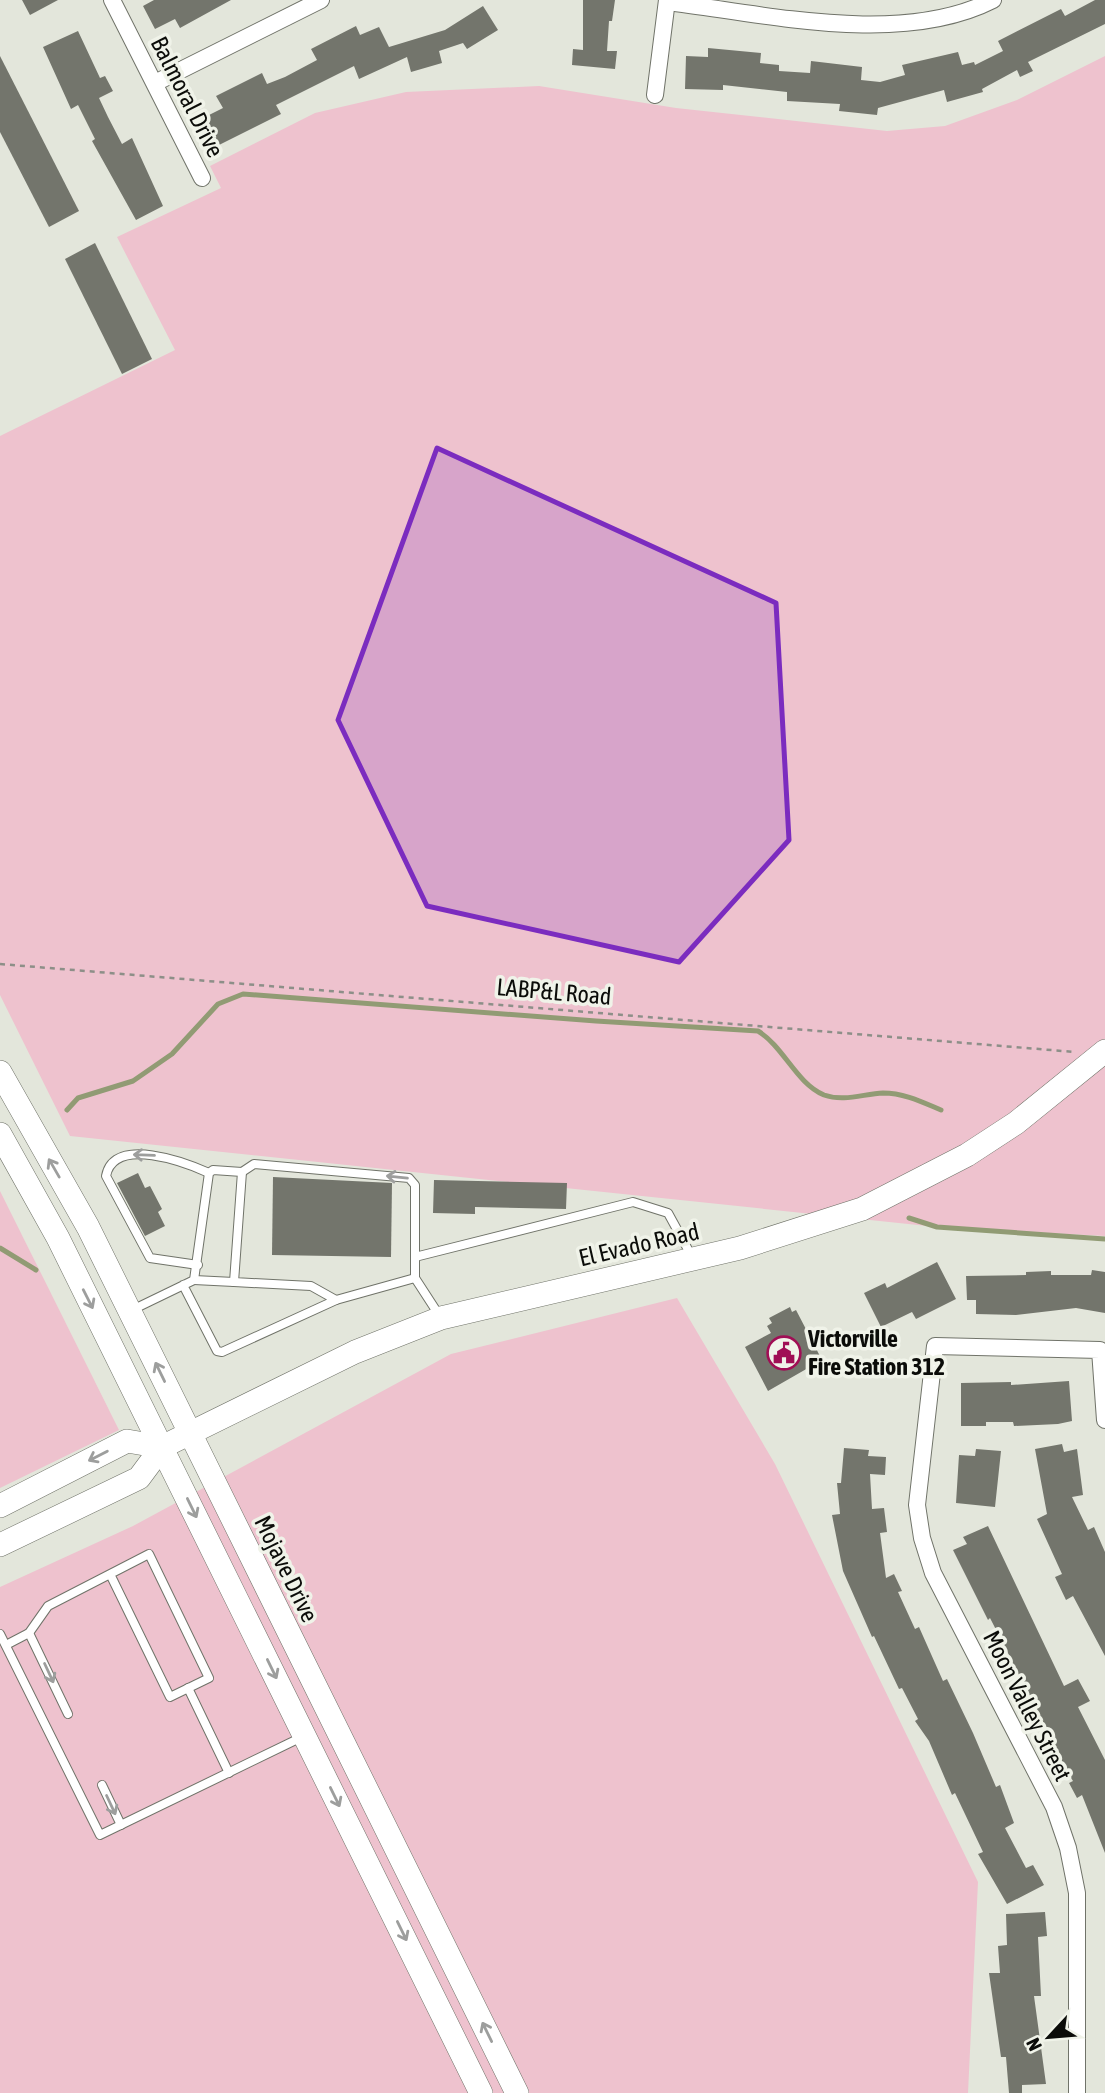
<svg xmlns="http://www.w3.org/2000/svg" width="1105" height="2093" viewBox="0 0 1105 2093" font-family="'Asap Condensed',sans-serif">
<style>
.green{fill:#eec2ce}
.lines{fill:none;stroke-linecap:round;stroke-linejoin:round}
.stream{stroke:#919b74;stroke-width:5}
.building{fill:#73756c}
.lane-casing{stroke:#707369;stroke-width:10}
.street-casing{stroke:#707369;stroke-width:18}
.secondary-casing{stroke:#707369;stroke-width:24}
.path{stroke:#8d8f88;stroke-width:2.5;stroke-dasharray:5 5;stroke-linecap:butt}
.lane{stroke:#fff;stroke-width:8}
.street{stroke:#fff;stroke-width:16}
.secondary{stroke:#fff;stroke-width:23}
.oneway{stroke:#9d9e9d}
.marked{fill:#7b2cbf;fill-opacity:0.2;stroke:#7b2cbf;stroke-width:5;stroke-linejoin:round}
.labels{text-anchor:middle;stroke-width:7;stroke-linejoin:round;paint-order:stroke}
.street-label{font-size:24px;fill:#0b0c09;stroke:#f0f3e9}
.poi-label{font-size:24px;font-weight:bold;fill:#0b0c09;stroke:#f0f3e9;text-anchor:start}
</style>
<rect width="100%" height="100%" fill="#e3e6db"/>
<g class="green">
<polygon points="1105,56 1105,1236 937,1227 70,1136 0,995 0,436 175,350 117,237 221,188 210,166 315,113 406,92 539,86 676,108 887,131 945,126 1017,100"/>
<polygon points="0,1191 119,1430 0,1488"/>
<polygon points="677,1298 775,1464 978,1882 968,2093 0,2093 0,1587 133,1526 451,1354"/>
</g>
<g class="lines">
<g class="stream">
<path d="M67 1110 78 1098 133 1081 172 1054 218 1004 243 994 596 1021 758 1031C784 1047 796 1083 824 1095 844 1102 863 1094 883 1093 904 1093 922 1102 941 1110"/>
<polyline points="909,1218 937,1227 1105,1239"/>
<polyline points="0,1248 36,1270"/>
</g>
</g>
<g class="building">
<polygon points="22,0 58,0 30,15"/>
<polygon points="154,0 231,0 180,28 175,19 155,29 143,6"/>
<polygon points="583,0 615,0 612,21 609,21 607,51 617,51 615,69 572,65 573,49 583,50"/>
<polygon points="1095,0 1105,0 1105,24 1028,62 1033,71 1020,77 1017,70 982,89 983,92 947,102 944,90 878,108 877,115 839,111 840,104 787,101 787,92 723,85 723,90 685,89 686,56 708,57 708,48 761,53 760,63 779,65 779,71 810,73 811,61 862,67 861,80 880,82 905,75 902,65 958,52 962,65 974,62 975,65 1003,51 998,41 1061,9 1065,16"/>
<polygon points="483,6 498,30 467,49 463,43 439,51 442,63 411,72 407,57 359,79 354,66 276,105 281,114 217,146 203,118 223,108 216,96 262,73 267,84 285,77 317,60 311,49 356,26 360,35 379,27 389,47 445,30"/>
<polygon points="78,31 100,78 105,76 113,91 99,98 108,117 122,144 132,138 163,206 136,220 92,141 95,139 78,105 71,109 43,47"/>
<polygon points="0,56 79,211 49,227 0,132"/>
<polygon points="95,243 152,359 122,374 65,259"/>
<polygon points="138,1173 145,1188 150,1186 162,1209 158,1212 165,1226 145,1236 117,1183"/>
<polygon points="273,1177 392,1183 391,1257 272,1255"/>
<polygon points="434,1180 567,1183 566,1209 475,1207 475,1214 433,1213"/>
<polygon points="937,1262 956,1299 916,1319 912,1312 881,1327 864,1293 885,1283 887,1288"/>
<polygon points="1092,1270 1105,1272 1105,1313 1076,1308 1016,1315 976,1314 976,1300 967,1300 966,1276 1026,1275 1026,1272 1051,1271 1051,1275 1091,1275"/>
<polygon points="790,1307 792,1312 796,1310 822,1360 768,1391 745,1347 771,1333 767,1326 772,1323 769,1318"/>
<polygon points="1069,1381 1072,1421 1058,1424 1014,1426 1013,1422 986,1422 986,1426 961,1426 961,1383 1011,1382 1011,1385"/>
<polygon points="1062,1444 1064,1452 1077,1449 1083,1495 1072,1497 1088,1530 1094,1527 1105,1552 1105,1656 1073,1596 1066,1600 1055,1577 1062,1574 1037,1519 1047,1514 1035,1449"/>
<polygon points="844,1448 869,1450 868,1456 886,1457 885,1475 870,1474 872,1509 884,1508 887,1532 880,1533 886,1578 894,1574 902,1591 898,1592 915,1629 919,1627 943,1681 947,1679 973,1733 996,1787 1000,1785 1014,1823 1005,1828 1026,1868 1033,1865 1044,1885 1007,1904 978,1854 983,1852 955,1793 952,1795 929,1741 915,1721 918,1719 902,1688 899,1689 874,1636 872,1637 843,1571 832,1515 840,1514 837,1483 841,1483"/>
<polygon points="976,1449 1001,1451 995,1507 956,1503 959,1455 975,1456"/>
<polygon points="988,1526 1064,1686 1078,1679 1090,1701 1078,1707 1105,1760 1105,1853 1082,1795 1077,1798 1069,1783 1073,1781 1042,1730 1046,1728 1017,1671 1014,1673 1006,1656 1009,1655 990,1618 988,1620 953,1550 967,1544 963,1537"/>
<polygon points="1045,1912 1047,1936 1038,1937 1041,1996 1034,1996 1046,2084 1022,2085 1022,2093 1009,2093 1006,2057 1001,2057 989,1973 1000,1973 998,1946 1007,1945 1006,1914"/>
</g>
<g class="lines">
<defs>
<g id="lane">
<polyline points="242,1172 254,1164 409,1178 415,1185 415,1257"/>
<path d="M198 1265 150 1258 106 1176C114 1135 187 1163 209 1173"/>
<polyline points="194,1280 234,1282"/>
<polyline points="336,1300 415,1278"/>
<polyline points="132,1310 194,1280 209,1173 213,1170 242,1172 234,1282 311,1286 336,1300 222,1352 217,1351 183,1285"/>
<polyline points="439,1315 415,1278 415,1257 633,1202 668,1213 691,1255"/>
<polyline points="29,1633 68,1714"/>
<polyline points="0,1634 100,1835 302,1737"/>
<polyline points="6,1645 29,1633 48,1606 149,1554 209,1678 170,1697 110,1574"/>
<polyline points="188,1688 229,1773"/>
<polyline points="102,1785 121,1825"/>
</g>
<g id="street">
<polyline points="112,0 202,178"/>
<path d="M667 2C766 14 901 47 993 0"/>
<polyline points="155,83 321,0"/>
<polyline points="655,95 667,0"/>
<polyline points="1077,2093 1077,1893 1068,1848 1054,1807 933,1573 922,1538 917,1505 935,1346 1100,1350 1105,1420"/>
</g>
<g id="secondary">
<polyline points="0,1072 88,1227 517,2093"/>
<polyline points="0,1134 58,1238 481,2093"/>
<polyline points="0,1506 127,1441 162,1447"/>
<polyline points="0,1545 139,1478 162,1447 355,1352 441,1318 740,1248 862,1209 967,1155 1016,1123 1105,1051"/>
</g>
</defs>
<use href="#lane" class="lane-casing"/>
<use href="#street" class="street-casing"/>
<use href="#secondary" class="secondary-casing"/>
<polyline class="path" points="0,964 1075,1052"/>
<use href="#lane" class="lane"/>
<use href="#street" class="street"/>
<use href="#secondary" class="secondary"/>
</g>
<defs><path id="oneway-shaft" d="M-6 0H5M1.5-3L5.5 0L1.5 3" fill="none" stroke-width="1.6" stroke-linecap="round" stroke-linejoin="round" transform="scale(1.75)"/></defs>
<g class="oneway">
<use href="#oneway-shaft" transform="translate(144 1155) rotate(-178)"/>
<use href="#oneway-shaft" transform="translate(54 1168) rotate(-120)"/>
<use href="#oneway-shaft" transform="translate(397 1177) rotate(-174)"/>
<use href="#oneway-shaft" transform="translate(88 1299) rotate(63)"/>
<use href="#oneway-shaft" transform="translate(160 1372) rotate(-116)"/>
<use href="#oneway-shaft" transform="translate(98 1456) rotate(153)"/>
<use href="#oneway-shaft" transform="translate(192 1508) rotate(64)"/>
<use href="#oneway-shaft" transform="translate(272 1669) rotate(64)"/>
<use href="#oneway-shaft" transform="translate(49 1673) rotate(65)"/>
<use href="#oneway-shaft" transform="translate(335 1797) rotate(64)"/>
<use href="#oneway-shaft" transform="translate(111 1805) rotate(65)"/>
<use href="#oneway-shaft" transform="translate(402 1931) rotate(64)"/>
<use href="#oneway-shaft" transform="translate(487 2032) rotate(-116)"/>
</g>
<path class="marked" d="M437 448 776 603 789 840 679 962 427 906 338 720Z"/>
<defs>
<symbol id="civic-ring" viewBox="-11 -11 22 22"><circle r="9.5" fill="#f0f3e9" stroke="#a00e55" stroke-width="1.5"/><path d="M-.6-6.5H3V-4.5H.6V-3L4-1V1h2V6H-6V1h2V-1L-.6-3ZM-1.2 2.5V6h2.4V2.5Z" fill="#a00e55"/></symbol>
</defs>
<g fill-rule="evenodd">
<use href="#civic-ring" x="765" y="1334" width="38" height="38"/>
</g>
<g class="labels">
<g class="street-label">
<text transform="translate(187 97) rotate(63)" y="8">Balmoral Drive</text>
<text transform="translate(554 992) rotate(5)" y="8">LABP&amp;L Road</text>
<text transform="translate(639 1245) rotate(-13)" y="8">El Evado Road</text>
<text transform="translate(286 1569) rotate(64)" y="8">Mojave Drive</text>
<text transform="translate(1027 1706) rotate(63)" y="8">Moon Valley Street</text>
</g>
<g class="poi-label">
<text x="808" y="1347">Victorville<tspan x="808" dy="28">Fire Station 312</tspan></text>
</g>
</g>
<g transform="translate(1049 2037) rotate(244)" stroke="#f0f3e9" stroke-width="5" paint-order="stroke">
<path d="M0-5L12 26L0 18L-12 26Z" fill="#0b0c09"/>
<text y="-10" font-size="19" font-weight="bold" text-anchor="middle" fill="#0b0c09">N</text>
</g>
</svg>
